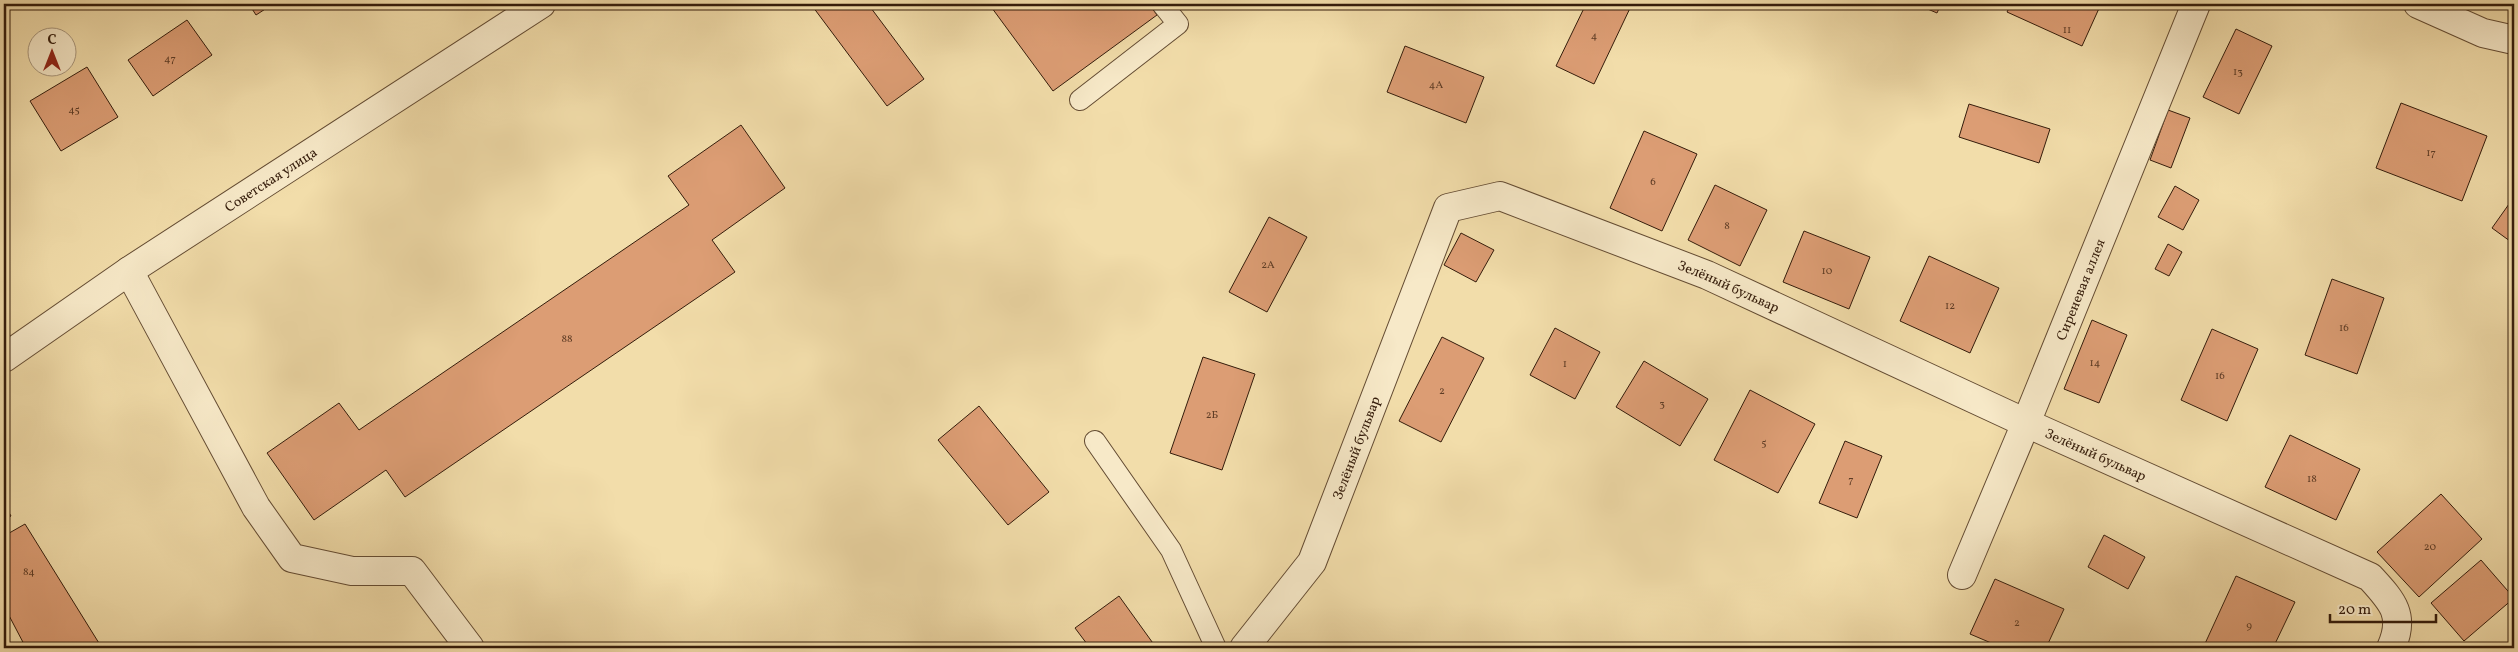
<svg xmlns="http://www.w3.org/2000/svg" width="2518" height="652" viewBox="0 0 2518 652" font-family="Vollkorn,serif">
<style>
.building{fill:#dc9d74;stroke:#341c0b}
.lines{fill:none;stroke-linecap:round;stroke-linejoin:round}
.service-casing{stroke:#644c33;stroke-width:22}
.minor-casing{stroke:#644c33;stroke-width:30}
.tertiary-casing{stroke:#644c33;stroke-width:30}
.service{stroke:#f7e9c8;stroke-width:20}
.minor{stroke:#f7e9c8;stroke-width:28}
.tertiary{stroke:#f7e9c8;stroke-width:28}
.labels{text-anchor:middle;stroke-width:4.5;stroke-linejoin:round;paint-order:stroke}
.number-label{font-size:11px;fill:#5e3c25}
.street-label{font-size:14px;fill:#341c0b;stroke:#f7e9c8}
</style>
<rect width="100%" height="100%" fill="#f2ddaa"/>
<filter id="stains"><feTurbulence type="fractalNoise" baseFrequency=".004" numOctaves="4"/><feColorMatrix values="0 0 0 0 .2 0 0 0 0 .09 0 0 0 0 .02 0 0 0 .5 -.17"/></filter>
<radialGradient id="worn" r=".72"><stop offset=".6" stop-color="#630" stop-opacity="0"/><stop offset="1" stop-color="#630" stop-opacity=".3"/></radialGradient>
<g class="building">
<polygon points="249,4 273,4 256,15"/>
<polygon points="817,4 868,4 924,79 887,106 813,7"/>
<polygon points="989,4 1149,4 1157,15 1053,91"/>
<polygon points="1586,4 1632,4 1594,84 1556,66"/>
<polygon points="1916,4 1941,4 1937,13"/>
<polygon points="2011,4 2101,4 2082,46 2007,12"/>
<polygon points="187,20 212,55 153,96 128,60"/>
<polygon points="2236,29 2272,46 2239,114 2203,97"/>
<polygon points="1405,46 1484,77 1466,123 1387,92"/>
<polygon points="87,67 118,117 61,151 30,101"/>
<polygon points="2401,103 2487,136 2462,201 2376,168"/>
<polygon points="1969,104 2050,129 2039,163 1959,137"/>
<polygon points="2168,110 2190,118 2171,168 2150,160"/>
<polygon points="741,125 785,188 712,240 735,272 405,497 386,470 314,520 267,453 339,403 359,430 689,205 668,176"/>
<polygon points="1644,131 1697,154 1662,231 1610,208"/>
<polygon points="1715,185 1767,210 1740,266 1688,240"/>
<polygon points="2175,186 2199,200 2183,230 2158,217"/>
<polygon points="2514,197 2514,244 2492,228"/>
<polygon points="1269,217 1307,237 1267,312 1229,292"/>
<polygon points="1804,231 1870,257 1849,309 1783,282"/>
<polygon points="1461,233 1494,250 1476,282 1444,265"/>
<polygon points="2168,244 2182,252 2169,276 2155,269"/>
<polygon points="1929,256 1999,288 1970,353 1900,321"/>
<polygon points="2332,279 2384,298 2357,374 2305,355"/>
<polygon points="2092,320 2127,335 2099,403 2064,389"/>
<polygon points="1555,328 1600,352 1575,399 1530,375"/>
<polygon points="2212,329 2258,349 2227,421 2181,400"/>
<polygon points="1442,337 1484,358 1441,442 1399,421"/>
<polygon points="1203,357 1255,374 1222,470 1170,453"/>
<polygon points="1644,361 1708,399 1680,446 1616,407"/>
<polygon points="1750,390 1815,424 1778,493 1714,460"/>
<polygon points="979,406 1049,492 1008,525 938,440"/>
<polygon points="2290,435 2360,469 2336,520 2265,487"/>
<polygon points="1845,441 1882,456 1857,518 1819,503"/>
<polygon points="2441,494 2482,539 2419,597 2377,552"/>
<polygon points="4,504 11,516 4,520"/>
<polygon points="25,524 102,648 26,648 4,606 4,536"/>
<polygon points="2104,535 2145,557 2128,589 2088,567"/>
<polygon points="2481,560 2514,598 2464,641 2431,603"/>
<polygon points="2236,576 2295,602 2273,648 2203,648"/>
<polygon points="1995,579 2064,609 2046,648 2003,648 1970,634"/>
<polygon points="1119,596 1155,646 1153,648 1090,648 1075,628"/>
</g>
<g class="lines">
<defs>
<g id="service">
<polyline points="1080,100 1178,24 1162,4"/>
<polyline points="1095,441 1171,550 1216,648"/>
</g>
<g id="minor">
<polyline points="2418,4 2483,33 2514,40"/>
<polyline points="129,271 256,507 292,558 352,571 412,571 470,648"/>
<path id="s1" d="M1962 575 2026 423 2196 4"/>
<path id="s2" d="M1244 648 1312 562 1448 208 1500 196 1707 275 2026 423 2370 577C2392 601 2406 615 2391 648"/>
</g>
<g id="tertiary">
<path id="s3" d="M4 358 129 271 541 4"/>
</g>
</defs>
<use href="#service" class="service-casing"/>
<use href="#minor" class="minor-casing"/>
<use href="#tertiary" class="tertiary-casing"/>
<use href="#service" class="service"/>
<use href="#minor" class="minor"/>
<use href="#tertiary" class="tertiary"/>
</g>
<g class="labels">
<g class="number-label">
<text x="2067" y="33">11</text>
<text x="1594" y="39">4</text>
<text x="170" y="62">47</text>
<text x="2238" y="75">13</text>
<text x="1436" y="88">4А</text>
<text x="74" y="113">45</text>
<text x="2431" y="156">17</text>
<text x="1653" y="185">6</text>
<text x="1727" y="229">8</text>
<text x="1268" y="268">2А</text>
<text x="1827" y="274">10</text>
<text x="1950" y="309">12</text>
<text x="2344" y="331">16</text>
<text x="567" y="342">88</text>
<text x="2095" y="366">14</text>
<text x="1565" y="367">1</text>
<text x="2220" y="379">16</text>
<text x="1442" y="394">2</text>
<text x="1662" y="407">3</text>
<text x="1212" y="418">2Б</text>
<text x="1764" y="446">5</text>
<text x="2312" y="482">18</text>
<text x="1851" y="483">7</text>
<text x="2430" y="550">20</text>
<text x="29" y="575">84</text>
<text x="2017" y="626">2</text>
<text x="2249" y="629">9</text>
</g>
<g class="street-label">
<text dy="5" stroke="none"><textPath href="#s3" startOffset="321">Советская улица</textPath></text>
<text dy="5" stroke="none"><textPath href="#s2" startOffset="788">Зелёный бульвар</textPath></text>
<text dy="5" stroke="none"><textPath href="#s1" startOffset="309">Сиреневая аллея</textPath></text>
<text dy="5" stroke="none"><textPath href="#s2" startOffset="232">Зелёный бульвар</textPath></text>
<text dy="5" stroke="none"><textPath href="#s2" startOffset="1192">Зелёный бульвар</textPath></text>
</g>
</g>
<rect width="2518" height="652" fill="none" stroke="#f2ddaa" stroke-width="20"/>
<rect x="5" y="5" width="2508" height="642" fill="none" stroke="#341c0b" stroke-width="2.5"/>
<rect x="10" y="10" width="2498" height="632" fill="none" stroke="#341c0b"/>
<g transform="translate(52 52)"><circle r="24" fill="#f7e9c8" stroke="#a9977c"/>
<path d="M0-4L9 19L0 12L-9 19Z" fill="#8f2418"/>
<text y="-8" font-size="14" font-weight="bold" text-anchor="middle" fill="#341c0b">С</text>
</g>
<path d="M2330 614v8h106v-8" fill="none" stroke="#341c0b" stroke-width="2.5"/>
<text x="2338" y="614" font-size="15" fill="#341c0b" stroke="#f7e9c8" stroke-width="4" paint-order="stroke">20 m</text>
<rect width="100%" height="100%" filter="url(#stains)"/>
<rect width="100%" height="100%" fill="url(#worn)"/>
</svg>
